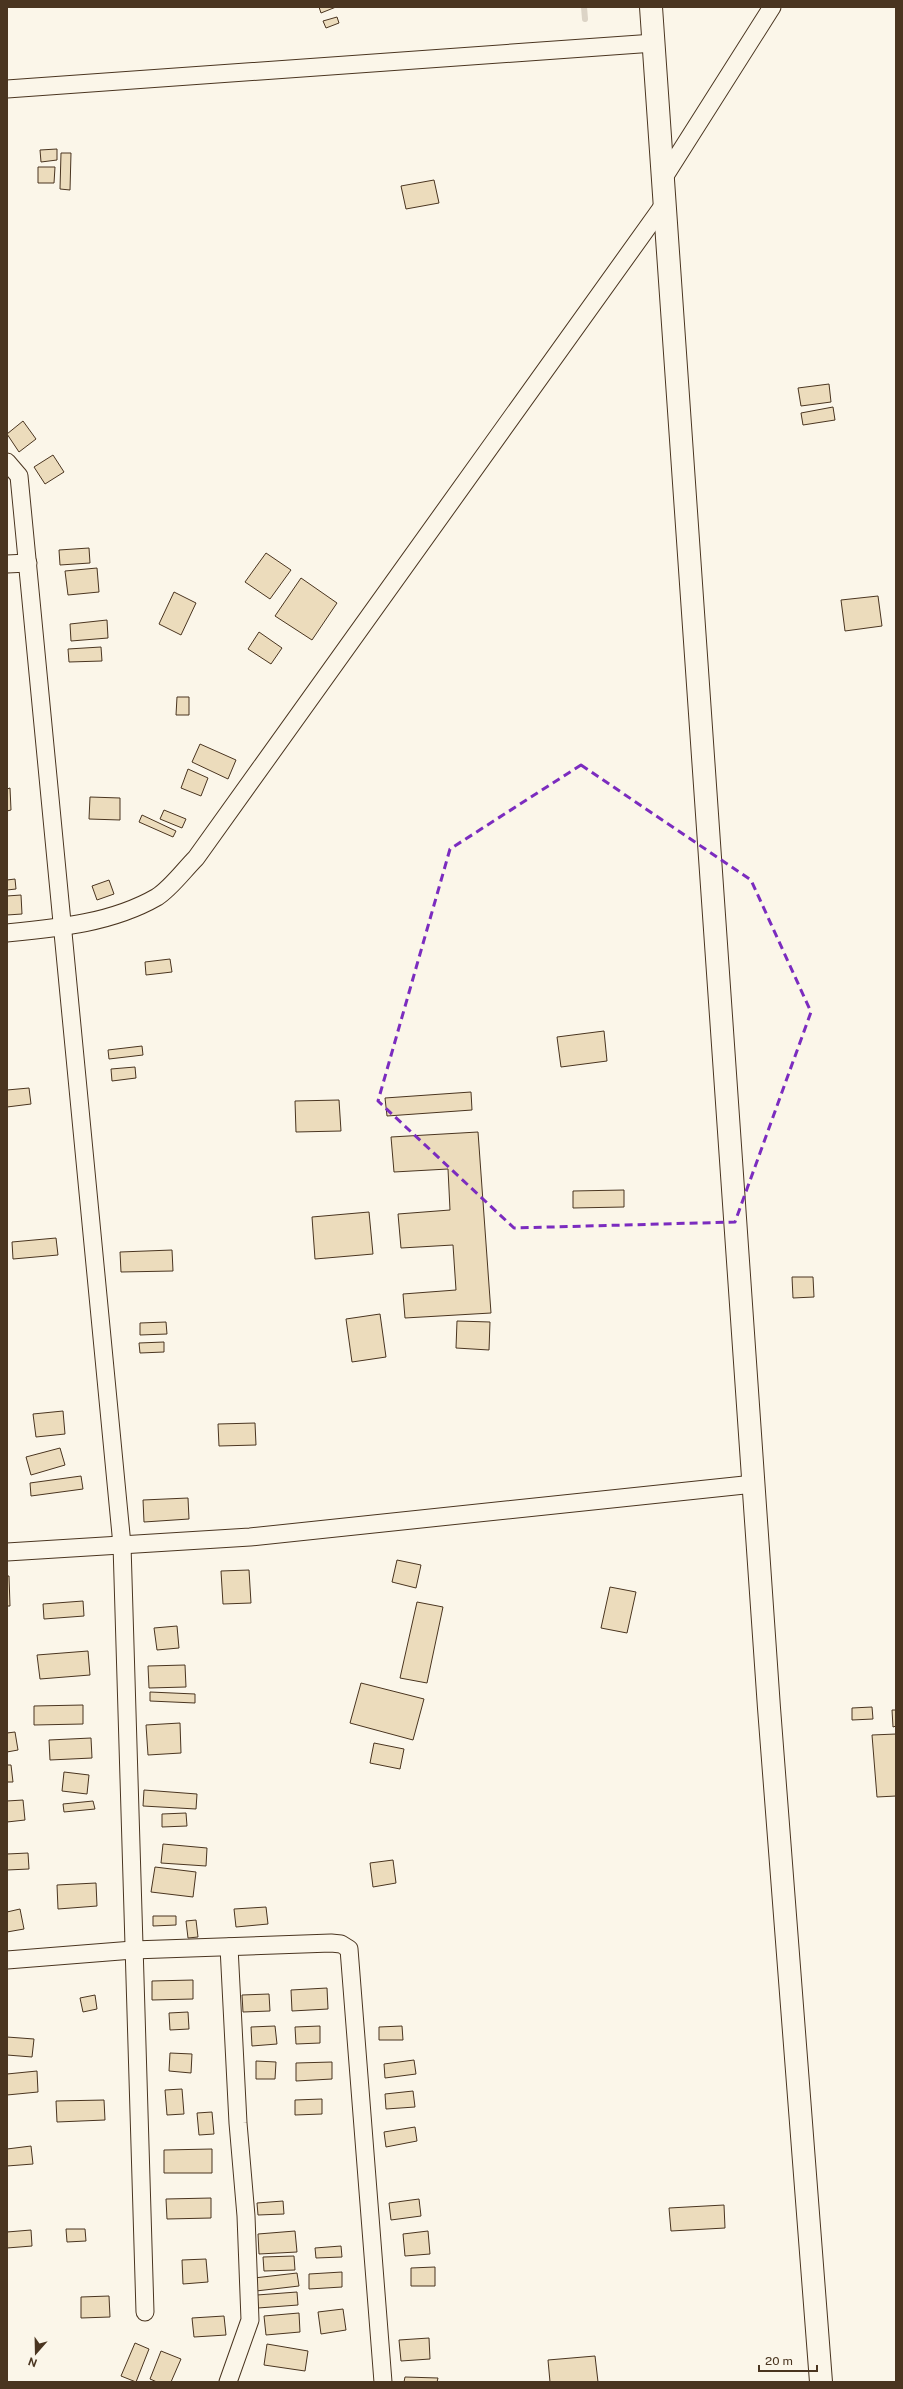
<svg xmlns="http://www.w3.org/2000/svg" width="903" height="2389" viewBox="0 0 903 2389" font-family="'Public Sans',sans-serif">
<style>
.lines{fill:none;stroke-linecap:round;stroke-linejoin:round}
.stream{stroke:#dcd4c6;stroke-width:6}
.building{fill:#ecdcbc;stroke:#4a3520}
.street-casing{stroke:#4a3520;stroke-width:19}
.primary-casing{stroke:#4a3520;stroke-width:24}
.street{stroke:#fbf6e9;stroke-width:17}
.primary{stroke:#fbf6e9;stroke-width:22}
.marked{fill:none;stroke:#7b2cbf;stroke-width:3;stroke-dasharray:8 5;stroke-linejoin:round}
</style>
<rect width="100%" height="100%" fill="#fbf6e9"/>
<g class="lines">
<polyline class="stream" points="584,7 585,19"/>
</g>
<g class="building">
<polygon points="319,7 336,7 321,13"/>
<polygon points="337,17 339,23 326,28 323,21"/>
<polygon points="57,149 57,160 41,162 40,150"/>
<polygon points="61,153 71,153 70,190 60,189"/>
<polygon points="38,167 55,167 54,183 38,183"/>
<polygon points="434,180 439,203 406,209 401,186"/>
<polygon points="829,384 831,402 801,406 798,388"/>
<polygon points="833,407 835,420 803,425 801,413"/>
<polygon points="23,421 36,439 19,452 7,434"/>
<polygon points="53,455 64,472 45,484 34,467"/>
<polygon points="89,548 90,563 60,565 59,550"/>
<polygon points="266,553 291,570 270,599 245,582"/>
<polygon points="97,568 99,592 68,595 65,571"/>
<polygon points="301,578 337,603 312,640 275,616"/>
<polygon points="174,592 196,603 181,635 159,624"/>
<polygon points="878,596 882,626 845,631 841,600"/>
<polygon points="107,620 108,638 71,641 70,624"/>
<polygon points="259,632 282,648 271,664 248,649"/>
<polygon points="101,647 102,661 69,662 68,649"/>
<polygon points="177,697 189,697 189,715 176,715"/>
<polygon points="200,744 236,760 228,779 192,762"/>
<polygon points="188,769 208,778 201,796 181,788"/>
<polygon points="10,788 11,810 7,811 7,789"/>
<polygon points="90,797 120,798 120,820 89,819"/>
<polygon points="164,810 186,819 182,828 160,819"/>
<polygon points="142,815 176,831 173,837 139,822"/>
<polygon points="15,879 16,889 7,890 7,880"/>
<polygon points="109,880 114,894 97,900 92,886"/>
<polygon points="21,895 22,914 7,915 7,896"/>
<polygon points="170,959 172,972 146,975 145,962"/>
<polygon points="604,1031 607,1061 561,1067 557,1037"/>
<polygon points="142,1046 143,1055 109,1059 108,1050"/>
<polygon points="135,1067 136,1078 112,1081 111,1069"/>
<polygon points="29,1088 31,1104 7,1107 7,1090"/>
<polygon points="471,1092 472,1110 387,1116 385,1098"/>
<polygon points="339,1100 341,1131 296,1132 295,1101"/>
<polygon points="478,1132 491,1313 405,1318 403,1294 456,1290 453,1245 401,1248 398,1214 450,1210 448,1169 394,1172 391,1137"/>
<polygon points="624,1190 624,1207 573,1208 573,1191"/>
<polygon points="369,1212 373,1254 315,1259 312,1217"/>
<polygon points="56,1238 58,1255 13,1259 12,1242"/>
<polygon points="172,1250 173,1271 121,1272 120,1252"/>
<polygon points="792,1277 813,1277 814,1297 793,1298"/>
<polygon points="380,1314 386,1357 352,1362 346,1319"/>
<polygon points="457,1321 490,1322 489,1350 456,1348"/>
<polygon points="166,1322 167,1334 140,1335 140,1323"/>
<polygon points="164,1342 164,1352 140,1353 139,1343"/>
<polygon points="63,1411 65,1434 36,1437 33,1414"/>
<polygon points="255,1423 256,1445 219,1446 218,1424"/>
<polygon points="60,1448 65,1465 31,1475 26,1457"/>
<polygon points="81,1476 83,1489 31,1496 30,1483"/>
<polygon points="188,1498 189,1519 144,1522 143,1500"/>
<polygon points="397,1560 421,1565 416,1588 392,1582"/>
<polygon points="249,1570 251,1603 223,1604 221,1571"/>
<polygon points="7,1576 9,1576 10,1606 7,1606"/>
<polygon points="610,1587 636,1592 627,1633 601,1628"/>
<polygon points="83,1601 84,1616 44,1619 43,1604"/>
<polygon points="417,1602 443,1607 427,1683 400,1678"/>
<polygon points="177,1626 179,1648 157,1650 154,1628"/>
<polygon points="88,1651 90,1675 40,1679 37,1655"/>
<polygon points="185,1665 186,1687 149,1688 148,1666"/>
<polygon points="361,1683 424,1699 413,1740 350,1723"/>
<polygon points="150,1692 195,1694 195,1703 150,1701"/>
<polygon points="83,1705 83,1724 34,1725 34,1706"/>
<polygon points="872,1707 873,1719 852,1720 852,1708"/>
<polygon points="892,1710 896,1710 896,1726 893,1727"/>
<polygon points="180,1723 181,1753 148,1755 146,1725"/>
<polygon points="15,1732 18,1750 7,1752 7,1733"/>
<polygon points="896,1734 896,1796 877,1797 872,1735"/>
<polygon points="91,1738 92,1758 50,1760 49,1740"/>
<polygon points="374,1743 404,1749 400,1769 370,1763"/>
<polygon points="7,1765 11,1765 13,1782 7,1782"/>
<polygon points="64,1772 89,1775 87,1794 62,1791"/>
<polygon points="144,1790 197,1794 196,1809 143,1806"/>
<polygon points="23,1800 25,1820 7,1822 7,1801"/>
<polygon points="93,1801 95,1809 64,1812 63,1804"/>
<polygon points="186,1813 187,1826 162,1827 162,1814"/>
<polygon points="163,1844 207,1848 206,1866 161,1863"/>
<polygon points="28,1853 29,1869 7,1870 7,1854"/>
<polygon points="393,1860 396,1883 373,1887 370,1863"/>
<polygon points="155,1867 196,1872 193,1897 151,1892"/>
<polygon points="96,1883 97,1906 58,1909 57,1885"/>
<polygon points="266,1907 268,1924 236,1927 234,1909"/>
<polygon points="20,1909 24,1929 7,1932 7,1912"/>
<polygon points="153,1916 176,1916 176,1925 153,1926"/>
<polygon points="196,1920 198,1937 188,1938 186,1921"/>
<polygon points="193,1980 193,1999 152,2000 152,1981"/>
<polygon points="327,1988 328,2009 292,2011 291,1990"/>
<polygon points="269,1994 270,2011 243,2012 242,1995"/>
<polygon points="95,1995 97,2009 83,2012 80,1998"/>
<polygon points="188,2012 189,2029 170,2030 169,2013"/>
<polygon points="275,2026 277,2044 252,2046 251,2027"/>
<polygon points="320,2026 320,2043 296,2044 295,2027"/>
<polygon points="402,2026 403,2040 379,2040 379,2027"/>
<polygon points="7,2037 34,2039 32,2057 7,2055"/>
<polygon points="170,2053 192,2054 191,2073 169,2071"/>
<polygon points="414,2060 416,2074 385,2078 384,2064"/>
<polygon points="256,2061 276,2062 275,2079 256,2079"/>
<polygon points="332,2062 332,2079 296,2081 296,2063"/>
<polygon points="37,2071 38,2092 7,2095 7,2074"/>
<polygon points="182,2089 184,2114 167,2115 165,2090"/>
<polygon points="413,2091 415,2107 386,2109 385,2094"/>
<polygon points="322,2099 322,2114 295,2115 295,2100"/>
<polygon points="104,2100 105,2120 57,2122 56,2101"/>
<polygon points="212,2112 214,2134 199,2135 197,2113"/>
<polygon points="415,2127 417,2141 386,2147 384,2132"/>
<polygon points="31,2146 33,2164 7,2166 7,2149"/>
<polygon points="212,2149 212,2173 164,2173 164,2150"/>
<polygon points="211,2198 211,2218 167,2219 166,2199"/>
<polygon points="419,2199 421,2216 391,2220 389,2203"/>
<polygon points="283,2201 284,2214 258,2215 257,2203"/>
<polygon points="724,2205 725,2228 671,2231 669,2208"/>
<polygon points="66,2229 85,2229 86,2241 67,2242"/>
<polygon points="31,2230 32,2246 7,2248 7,2232"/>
<polygon points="295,2231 297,2252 259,2254 258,2234"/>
<polygon points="428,2231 430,2254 405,2256 403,2234"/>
<polygon points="341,2246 342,2257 316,2258 315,2248"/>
<polygon points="294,2256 295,2270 264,2271 263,2257"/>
<polygon points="206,2259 208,2282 183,2284 182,2260"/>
<polygon points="435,2267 435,2286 411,2286 411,2268"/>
<polygon points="342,2272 342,2287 309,2289 309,2274"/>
<polygon points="297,2273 299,2286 256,2291 254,2278"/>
<polygon points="297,2292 298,2305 258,2308 257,2295"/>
<polygon points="109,2296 110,2317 81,2318 81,2297"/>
<polygon points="343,2309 346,2330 321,2334 318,2312"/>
<polygon points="299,2313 300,2332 266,2335 264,2316"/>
<polygon points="224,2316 226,2335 194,2337 192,2318"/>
<polygon points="429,2338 430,2359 401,2361 399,2340"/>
<polygon points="135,2343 149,2349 136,2382 121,2376"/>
<polygon points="267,2344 308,2351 305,2371 264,2365"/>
<polygon points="161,2351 181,2359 171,2382 157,2382 150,2379"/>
<polygon points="595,2356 598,2382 550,2382 548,2360"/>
<polygon points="405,2377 438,2378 437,2382 404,2382"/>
</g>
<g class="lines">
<defs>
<g id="street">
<polyline points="7,89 654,43"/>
<polyline points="663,179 772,7"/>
<polyline points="7,462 19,476 122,1545 145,2312"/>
<polyline points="7,564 28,563"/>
<path d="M7 933C58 928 112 923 157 897 171 888 184 870 196 858L665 203"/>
<polyline points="7,1552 250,1537 754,1484"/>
<polyline points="7,1960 133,1950 331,1943 341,1944 349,1949 383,2382"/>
<polyline points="228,2382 250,2320 246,2216 238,2123 229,1947"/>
</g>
<polyline id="primary" points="651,7 769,1708 821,2382"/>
</defs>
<use href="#street" class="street-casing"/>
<use href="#primary" class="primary-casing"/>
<use href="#street" class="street"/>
<use href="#primary" class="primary"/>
</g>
<path class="marked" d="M581 765 751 880 811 1012 735 1222 514 1228 378 1101 450 849Z"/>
<rect width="903" height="2389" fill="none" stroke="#4a3520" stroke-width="16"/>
<g transform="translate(36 2353) rotate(200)" stroke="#fbf6e9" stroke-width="3" paint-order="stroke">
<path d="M0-3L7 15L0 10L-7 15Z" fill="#4a3520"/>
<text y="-6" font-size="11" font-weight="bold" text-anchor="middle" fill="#4a3520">N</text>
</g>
<path d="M759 2365v6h58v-6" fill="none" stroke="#4a3520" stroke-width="2"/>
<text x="765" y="2365" font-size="12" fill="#4a3520" stroke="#fbf6e9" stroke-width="3" paint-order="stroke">20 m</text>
</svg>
